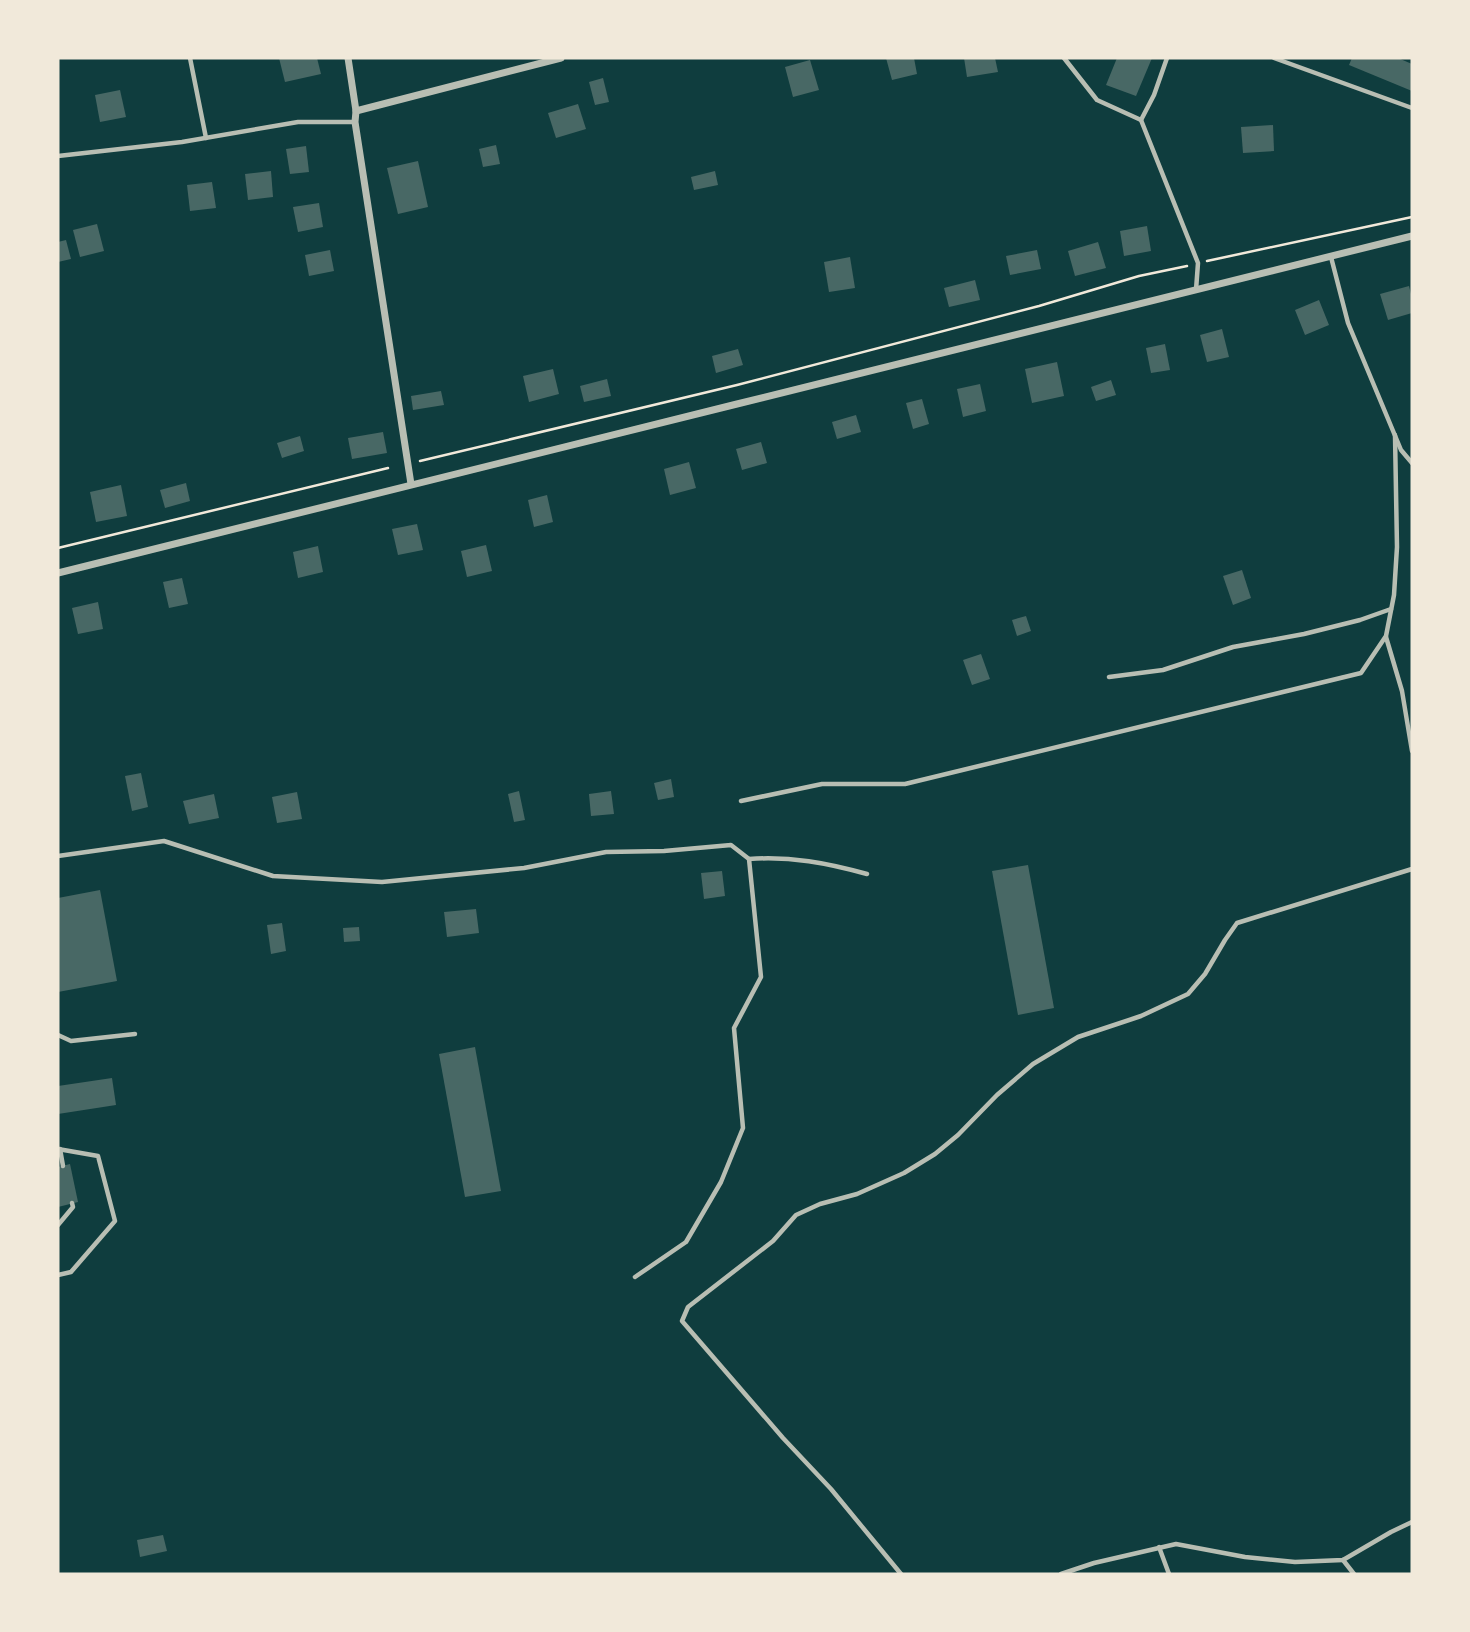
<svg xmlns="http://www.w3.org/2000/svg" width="1470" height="1632" viewBox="0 0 1470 1632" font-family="'Open Sans',sans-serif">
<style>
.building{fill:#486865}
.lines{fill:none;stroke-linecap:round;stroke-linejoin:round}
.path{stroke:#f1e9da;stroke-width:2.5}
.service{stroke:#b8beb3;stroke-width:4.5}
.minor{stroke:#b8beb3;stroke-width:7}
</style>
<rect width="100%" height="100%" fill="#0f3d3e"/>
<g class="building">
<polygon points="279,58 317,58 321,74 285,82"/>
<polygon points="886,58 914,58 917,74 892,80"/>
<polygon points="964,58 995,58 998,72 967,77"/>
<polygon points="1117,58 1152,58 1136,96 1106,85"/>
<polygon points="1352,58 1398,58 1412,64 1412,91 1349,65"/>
<polygon points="810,60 819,90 793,97 785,67"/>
<polygon points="603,78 609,102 595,105 589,82"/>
<polygon points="120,90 126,117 100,122 95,95"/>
<polygon points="578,104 586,129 556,138 548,113"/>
<polygon points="1273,125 1274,151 1243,153 1241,127"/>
<polygon points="496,145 500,164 483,167 479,149"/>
<polygon points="306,146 309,172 290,174 286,149"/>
<polygon points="418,161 428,207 398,214 387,168"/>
<polygon points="271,171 273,197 248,200 245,174"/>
<polygon points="715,171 718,185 694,190 691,177"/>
<polygon points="212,182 216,208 190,211 187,185"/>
<polygon points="319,203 323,227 298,232 293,207"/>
<polygon points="97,224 104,251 80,257 73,230"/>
<polygon points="1147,226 1151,251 1124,256 1120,231"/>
<polygon points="66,240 71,259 58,262 58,242"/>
<polygon points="1098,242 1106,268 1075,276 1068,251"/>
<polygon points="330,250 334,271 309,276 305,255"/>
<polygon points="1037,250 1041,269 1010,275 1006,256"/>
<polygon points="850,257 855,288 829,292 824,262"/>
<polygon points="975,280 980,300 949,307 944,288"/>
<polygon points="1409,286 1412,298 1412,313 1388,320 1380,294"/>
<polygon points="1319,300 1329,325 1305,335 1295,310"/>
<polygon points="1222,329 1229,357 1207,362 1200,335"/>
<polygon points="1165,344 1170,370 1151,373 1146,348"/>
<polygon points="738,349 743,365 716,373 712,356"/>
<polygon points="1057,362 1064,396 1032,403 1025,369"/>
<polygon points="553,369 559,394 529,402 523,376"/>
<polygon points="607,379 611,396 584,402 580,386"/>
<polygon points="1111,380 1116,395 1096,401 1091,387"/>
<polygon points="980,384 986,411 963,417 957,389"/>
<polygon points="441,391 444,405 413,410 411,396"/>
<polygon points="922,399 929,424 913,429 906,403"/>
<polygon points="856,415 861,432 837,439 832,422"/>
<polygon points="383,432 387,453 352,459 348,438"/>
<polygon points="300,436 304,451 282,458 277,443"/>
<polygon points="761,442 767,463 742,470 736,449"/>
<polygon points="689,462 696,488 670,495 664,469"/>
<polygon points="186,483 190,501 165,508 160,490"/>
<polygon points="121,485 127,516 96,522 90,492"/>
<polygon points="547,495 553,522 534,527 528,500"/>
<polygon points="417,524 423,550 398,555 392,529"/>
<polygon points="486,545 492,571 467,577 461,551"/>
<polygon points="318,546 323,572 298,578 293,552"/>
<polygon points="1242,570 1251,598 1233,605 1223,576"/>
<polygon points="182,578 188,604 169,608 163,582"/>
<polygon points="98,602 103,629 78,634 72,608"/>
<polygon points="1026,616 1031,631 1017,636 1012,620"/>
<polygon points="981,654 990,679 972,685 963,660"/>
<polygon points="141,773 148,807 132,811 125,776"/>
<polygon points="671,779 674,797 658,800 654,783"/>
<polygon points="519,791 525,820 514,822 508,794"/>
<polygon points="611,791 614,814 591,816 589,794"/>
<polygon points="297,792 302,819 277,823 272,797"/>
<polygon points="214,794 219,818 189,824 183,801"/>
<polygon points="1028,865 1054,1008 1018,1015 992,871"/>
<polygon points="722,871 725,896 704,899 701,873"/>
<polygon points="100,890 117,981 58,992 58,898"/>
<polygon points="476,909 479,933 447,937 444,912"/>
<polygon points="282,923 286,951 271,954 267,925"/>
<polygon points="359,927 360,941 344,942 343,928"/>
<polygon points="475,1047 501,1191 465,1197 439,1054"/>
<polygon points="112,1078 116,1105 58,1114 58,1086"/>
<polygon points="70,1164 78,1202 58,1207 58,1167"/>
<polygon points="163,1535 167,1551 140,1557 137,1540"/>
</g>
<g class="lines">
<g class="path">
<polyline points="1207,261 1412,217"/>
<polyline points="420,461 737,385 1039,306 1139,276 1187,266"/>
<polyline points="58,548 388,468"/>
</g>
<g class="service">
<polyline points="190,58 206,138"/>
<polyline points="1064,58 1097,100 1141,120 1198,263 1196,290"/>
<polyline points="1274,58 1412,108"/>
<polyline points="1141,120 1154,95 1167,58"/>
<polyline points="58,156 182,142 298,122 355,122"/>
<polyline points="1331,257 1348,323 1401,450 1412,463"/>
<polyline points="1386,637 1402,691 1412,751"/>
<polyline points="1109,677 1163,670 1233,647 1304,634 1360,620 1391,609"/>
<polyline points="741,801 822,784 905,784 1361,673 1386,636 1394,595 1397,547 1395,435"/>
<polyline points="58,856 164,841 273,876 382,882 524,868 606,852 664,851 731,845 749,859 761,977 734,1028 743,1128 721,1182 686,1242 635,1277"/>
<path d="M749 859C791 856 827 863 867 874"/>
<polyline points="58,1035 71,1041 135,1034"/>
<polyline points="58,1149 98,1156 115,1221 71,1272 58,1275"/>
<polyline points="60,1149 63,1166"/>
<polyline points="58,1225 73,1207 72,1203"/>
<polyline points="1159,1547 1169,1574"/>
<polyline points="1343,1560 1354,1574"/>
<polyline points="901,1574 831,1489 783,1438 682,1321 688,1307 773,1241 796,1215 820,1204 857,1194 904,1173 935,1154 958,1135 997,1095 1033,1064 1078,1037 1141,1016 1188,994 1205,974 1225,940 1237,923 1412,869"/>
<polyline points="1061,1574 1094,1563 1176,1544 1245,1557 1295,1562 1343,1560 1391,1532 1412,1522"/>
</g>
<g class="minor">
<polyline points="348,58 356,111 355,122 411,484"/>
<polyline points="356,111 561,58"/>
<path d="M58 573C509 459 961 350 1412 236"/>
</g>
</g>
<rect width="1470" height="1632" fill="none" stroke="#f1e9da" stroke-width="119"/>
</svg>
